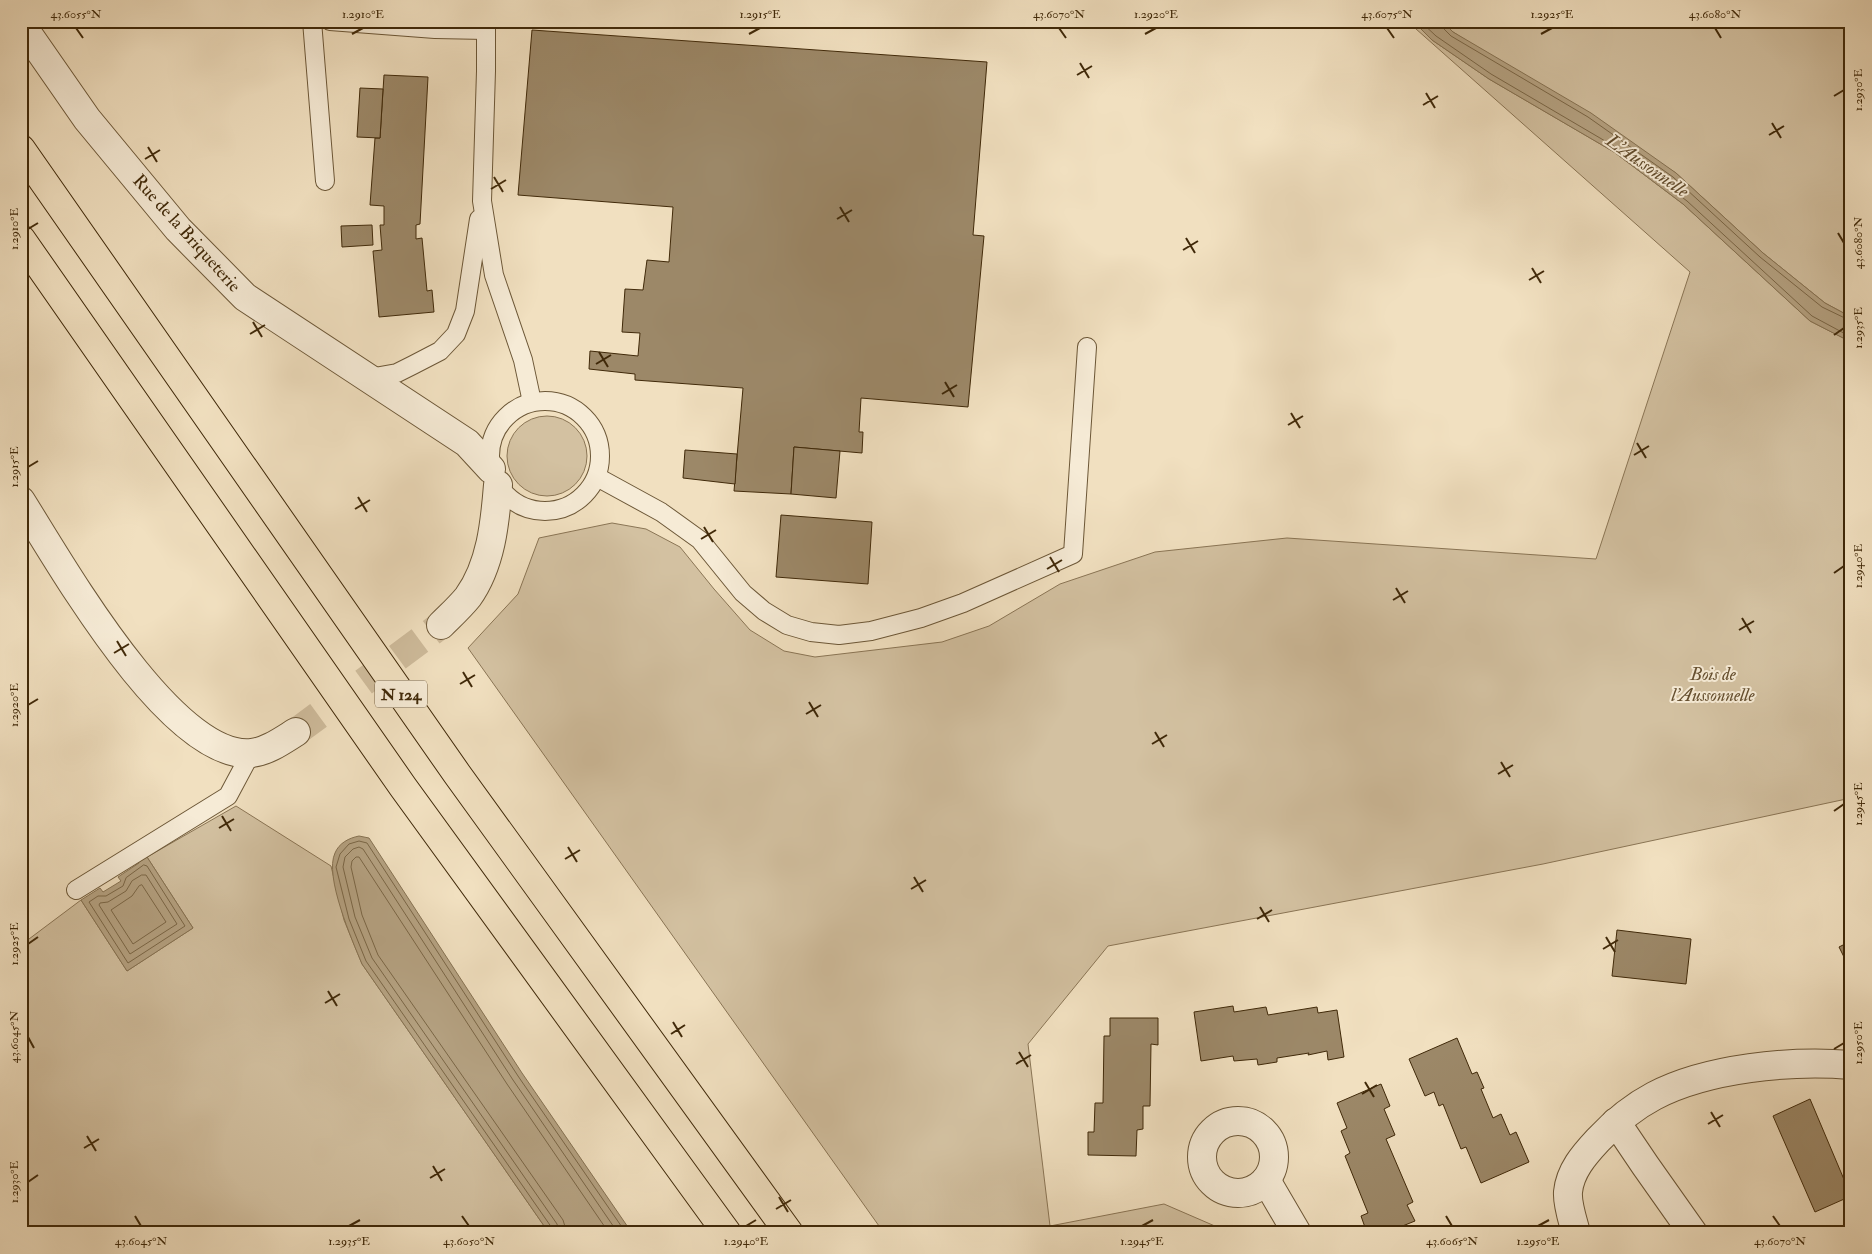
<svg xmlns="http://www.w3.org/2000/svg" width="1872" height="1254" viewBox="0 0 1872 1254" font-family="'IM FELL Double Pica',serif">
<style>
.green{fill:#d3c1a1;stroke:#8a7555}
.water{fill:#b5a282;stroke:#867252}
.lines{fill:none;stroke-linecap:round;stroke-linejoin:round}
.shore{stroke:#7a6646;stroke-width:1}
.building{fill:#9c8868;stroke:#402909}
.minor-tunnel{stroke:#cebb9b;stroke-width:28;stroke-dasharray:28 14;stroke-linecap:butt}
.service-casing{stroke:#6c5737;stroke-width:20}
.minor-casing{stroke:#6c5737;stroke-width:30}
.trunk-casing{stroke:#402909;stroke-width:30}
.service{stroke:#f6ebd6;stroke-width:18}
.minor{stroke:#f6ebd6;stroke-width:28}
.trunk{stroke:#f1e0c0;stroke-width:28}
.ticks{fill:none;stroke:#402909;stroke-width:2}
.labels{text-anchor:middle;stroke-width:4;stroke-linejoin:round;paint-order:stroke}
.shield{fill:#f6ebd6;stroke:#776346;stroke-width:1}
.shield-label{font-size:16px;font-weight:bold;fill:#402909}
.street-label{font-size:18px;fill:#402909;stroke:#f6ebd6}
.park-label{font-size:18px;font-style:italic;fill:#654f2f;stroke:#f6ebd6}
.water-label{font-size:19px;font-style:italic;fill:#634d2d;stroke:#f6ebd6}
.neatline{fill:none;stroke:#402909;stroke-width:2}
.ticks-label{font-size:12px;text-anchor:middle;fill:#402909}
</style>
<rect width="100%" height="100%" fill="#f1e0c0"/>
<filter id="stains"><feTurbulence type="fractalNoise" baseFrequency=".004" numOctaves="4"/><feColorMatrix values="0 0 0 0 .2 0 0 0 0 .09 0 0 0 0 .02 0 0 0 .5 -.17"/></filter>
<radialGradient id="worn" r=".72"><stop offset=".6" stop-color="#630" stop-opacity="0"/><stop offset="1" stop-color="#630" stop-opacity=".3"/></radialGradient>
<g class="green">
<polygon points="1407,21 1413,21 1432,40 1489,79 1614,152 1683,204 1810,321 1851,342 1851,798 1543,864 1108,946 1028,1044 1050,1226 1164,1204 1231,1233 884,1233 468,648 518,594 539,538 612,523 646,529 680,547 714,589 750,630 784,651 815,657 942,642 989,626 1060,584 1155,552 1287,538 1596,559 1690,272"/>
<polygon points="1442,21 1851,21 1851,317 1825,303 1763,253 1676,173 1453,32"/>
<circle cx="547" cy="456" r="40"/>
<polygon points="236,806 331,866 344,920 362,964 549,1233 21,1233 21,945 81,900 127,971 193,928 147,857"/>
</g>
<g class="water">
<polygon points="1413,21 1442,21 1453,32 1591,113 1676,173 1763,253 1825,303 1851,317 1851,342 1810,321 1683,204 1614,152 1489,79 1432,40"/>
<path d="M359 836 369 838 522 1073 632 1233H549L362 964C352 940 324 876 335 853 339 843 349 838 359 836Z"/>
<polygon points="147,857 193,928 127,971 81,900 100,888 103,892 121,881 118,877 139,863 137,860"/>
</g>
<g class="lines">
<g class="shore">
<polyline points="1420,21 1436,36 1491,74 1617,148 1687,201 1812,316 1851,337"/>
<polyline points="1439,21 1441,26 1451,36 1588,117 1673,177 1760,257 1822,307 1851,321"/>
<polygon points="144,865 147,866 185,926 128,963 89,902 98,896 106,896 123,886 126,878"/>
<polygon points="142,875 146,875 177,924 130,954 99,905 100,903 108,902 126,891 132,881"/>
<polygon points="142,885 166,922 133,944 111,910 132,896 139,886"/>
<polyline points="553,1233 552,1228 366,961 349,919 336,867 340,854 349,844 359,841 367,843 518,1076 626,1233"/>
<polyline points="559,1233 557,1224 372,958 355,917 343,867 345,857 353,849 359,847 363,849 513,1080 618,1233"/>
<polyline points="567,1233 563,1220 378,955 362,915 351,867 352,861 356,857 359,857 507,1084 609,1233"/>
</g>
</g>
<g class="building">
<polygon points="532,30 987,62 973,235 984,236 968,407 861,398 859,432 863,432 862,453 794,447 791,494 734,491 743,388 635,380 635,374 589,369 590,351 638,356 640,333 622,332 625,289 643,290 647,260 669,262 673,207 518,195"/>
<polygon points="384,75 428,77 420,224 416,225 416,239 422,238 427,291 432,290 434,312 379,317 373,251 382,250 380,225 384,225 384,206 370,205 375,138 380,138"/>
<polygon points="360,88 383,89 380,138 357,137"/>
<polygon points="372,225 373,245 342,247 341,226"/>
<polygon points="794,447 840,451 836,498 791,494"/>
<polygon points="685,450 737,454 735,484 683,478"/>
<polygon points="781,515 872,522 868,584 776,577"/>
<polygon points="1617,930 1691,939 1686,984 1612,976"/>
<polygon points="1851,941 1851,971 1839,947"/>
<polygon points="1233,1006 1234,1012 1266,1007 1268,1015 1317,1007 1318,1013 1337,1010 1344,1057 1328,1060 1327,1051 1308,1055 1309,1053 1277,1058 1277,1062 1258,1065 1257,1059 1234,1061 1233,1056 1201,1061 1194,1012"/>
<polygon points="1110,1018 1158,1018 1158,1045 1151,1044 1150,1106 1143,1106 1143,1129 1137,1130 1136,1156 1088,1155 1088,1132 1094,1132 1095,1103 1103,1103 1104,1036 1110,1036"/>
<polygon points="1457,1038 1472,1074 1477,1072 1484,1088 1481,1089 1493,1118 1501,1114 1510,1135 1516,1132 1529,1162 1481,1183 1466,1147 1461,1149 1443,1104 1439,1106 1434,1092 1425,1096 1409,1059"/>
<polygon points="1381,1084 1390,1106 1384,1109 1395,1135 1386,1139 1413,1202 1407,1205 1415,1221 1385,1233 1367,1233 1361,1216 1368,1213 1345,1156 1350,1153 1341,1131 1347,1128 1337,1103"/>
<polygon points="1810,1099 1851,1196 1815,1212 1773,1116"/>
</g>
<g class="lines">
<polyline class="minor-tunnel" points="296,732 441,625"/>
<defs>
<g id="service">
<polyline points="312,21 325,181"/>
<polyline points="330,21 435,29 486,30"/>
<polyline points="486,21 486,71 482,201 494,275 523,360 532,402"/>
<polyline points="369,378 397,373 413,365 440,351 456,334 465,311 479,219"/>
<circle cx="545" cy="456" r="55"/>
<polyline points="597,477 661,512 700,540 743,593 764,611 787,625 811,632 839,635 871,631 921,618 963,603 1073,554 1087,347"/>
<polyline points="76,890 228,796 251,753"/>
</g>
<g id="minor">
<polyline points="21,24 87,119 178,229 245,297 467,443 491,469"/>
<path d="M21 501C59 561 172 762 252 753 268 751 283 740 296 732"/>
<path d="M441 625C450 616 460 607 468 597 491 565 495 523 498 485"/>
<circle cx="1238" cy="1157" r="36"/>
<polyline points="1616,1122 1645,1165 1693,1233"/>
<polyline points="1266,1180 1297,1233"/>
<path d="M1576 1233C1573 1221 1567 1204 1568 1192 1570 1171 1584 1155 1598 1140 1614 1123 1633 1107 1654 1096 1707 1068 1791 1060 1851 1065"/>
</g>
<g id="trunk">
<polyline points="21,149 457,774 789,1233"/>
<polyline points="21,239 403,787 727,1233"/>
</g>
</defs>
<use href="#service" class="service-casing"/>
<use href="#minor" class="minor-casing"/>
<use href="#trunk" class="trunk-casing"/>
<use href="#service" class="service"/>
<use href="#minor" class="minor"/>
<use href="#trunk" class="trunk"/>
</g>
<path class="ticks" d="M76 28 83 38M1059 28 1066 38M1387 28 1394 38M1715 28 1721 38M352 34 363 28M749 34 760 28M1145 34 1156 28M1541 34 1552 28M1080 63 1089 78M1077 75 1092 66M1426 93 1435 108M1834 96 1844 90M1423 105 1438 96M1772 123 1781 138M1769 135 1784 126M148 147 157 162M145 159 160 150M494 177 503 192M491 189 506 180M840 207 849 222M837 219 852 210M28 229 38 223M1838 233 1844 243M1186 238 1195 253M1183 250 1198 241M1532 268 1541 283M1529 280 1544 271M253 322 262 337M250 334 265 325M1834 335 1844 328M599 352 608 367M596 364 611 355M945 382 954 397M942 394 957 385M1291 413 1300 428M1288 425 1303 416M1637 443 1646 458M1634 455 1649 446M28 467 38 461M358 497 367 512M355 509 370 500M704 527 713 542M701 539 716 530M1050 557 1059 572M1047 569 1062 560M1834 573 1844 566M1396 588 1405 603M1393 600 1408 591M1742 618 1751 633M1739 630 1754 621M117 641 126 656M114 653 129 644M463 672 472 687M460 684 475 675M809 702 818 717M28 705 38 699M806 714 821 705M1155 732 1164 747M1152 744 1167 735M1501 762 1510 777M1498 774 1513 765M1834 811 1844 804M222 816 231 831M219 828 234 819M568 847 577 862M565 859 580 850M914 877 923 892M911 889 926 880M1260 907 1269 922M1257 919 1272 910M1606 937 1615 952M28 944 38 937M1603 949 1618 940M328 991 337 1006M325 1003 340 994M673 1022 682 1037M671 1034 685 1025M28 1037 34 1048M1834 1049 1844 1043M1019 1052 1028 1067M1016 1064 1031 1055M1365 1082 1374 1097M1362 1094 1377 1085M1711 1112 1720 1127M1708 1124 1723 1115M87 1136 96 1151M84 1148 99 1139M433 1166 442 1181M430 1178 445 1169M28 1182 38 1175M779 1197 788 1212M776 1209 791 1200M135 1216 141 1226M462 1216 469 1226M1446 1216 1452 1226M1773 1216 1780 1226M349 1226 360 1220M746 1226 756 1220M1142 1226 1153 1220M1538 1226 1549 1220"/>
<g class="labels">
<rect class="shield" x="375" y="680.5" width="52" height="27" rx="4"/>
<g class="shield-label">
<text x="401" y="700">N 124</text>
</g>
<g class="street-label">
<text transform="translate(187 233) rotate(48)" y="6">Rue de la Briqueterie</text>
</g>
<g class="park-label">
<text x="1713" y="680">Bois de<tspan x="1713" dy="21">l'Aussonnelle</tspan></text>
</g>
<g class="water-label">
<text transform="translate(1648 165) rotate(35)" y="7">L'Aussonnelle</text>
</g>
</g>
<rect width="1872" height="1254" fill="none" stroke="#f1e0c0" stroke-width="55"/>
<rect x="28" y="28" width="1816" height="1198" class="neatline"/>
<g class="ticks-label">
<text x="76" y="18">43.6055°N</text>
<text x="363" y="18">1.2910°E</text>
<text x="760" y="18">1.2915°E</text>
<text x="1059" y="18">43.6070°N</text>
<text x="1156" y="18">1.2920°E</text>
<text x="1387" y="18">43.6075°N</text>
<text x="1552" y="18">1.2925°E</text>
<text x="1715" y="18">43.6080°N</text>
<text transform="translate(1858 90) rotate(-90)" y="4">1.2930°E</text>
<text transform="translate(14 229) rotate(-90)" y="4">1.2910°E</text>
<text transform="translate(1858 243) rotate(-90)" y="4">43.6080°N</text>
<text transform="translate(1858 328) rotate(-90)" y="4">1.2935°E</text>
<text transform="translate(14 467) rotate(-90)" y="4">1.2915°E</text>
<text transform="translate(1858 566) rotate(-90)" y="4">1.2940°E</text>
<text transform="translate(14 705) rotate(-90)" y="4">1.2920°E</text>
<text transform="translate(1858 804) rotate(-90)" y="4">1.2945°E</text>
<text transform="translate(14 944) rotate(-90)" y="4">1.2925°E</text>
<text transform="translate(14 1037) rotate(-90)" y="4">43.6045°N</text>
<text transform="translate(1858 1043) rotate(-90)" y="4">1.2950°E</text>
<text transform="translate(14 1182) rotate(-90)" y="4">1.2930°E</text>
<text x="141" y="1245">43.6045°N</text>
<text x="349" y="1245">1.2935°E</text>
<text x="469" y="1245">43.6050°N</text>
<text x="746" y="1245">1.2940°E</text>
<text x="1142" y="1245">1.2945°E</text>
<text x="1452" y="1245">43.6065°N</text>
<text x="1538" y="1245">1.2950°E</text>
<text x="1780" y="1245">43.6070°N</text>
</g>
<rect width="100%" height="100%" filter="url(#stains)"/>
<rect width="100%" height="100%" fill="url(#worn)"/>
</svg>
